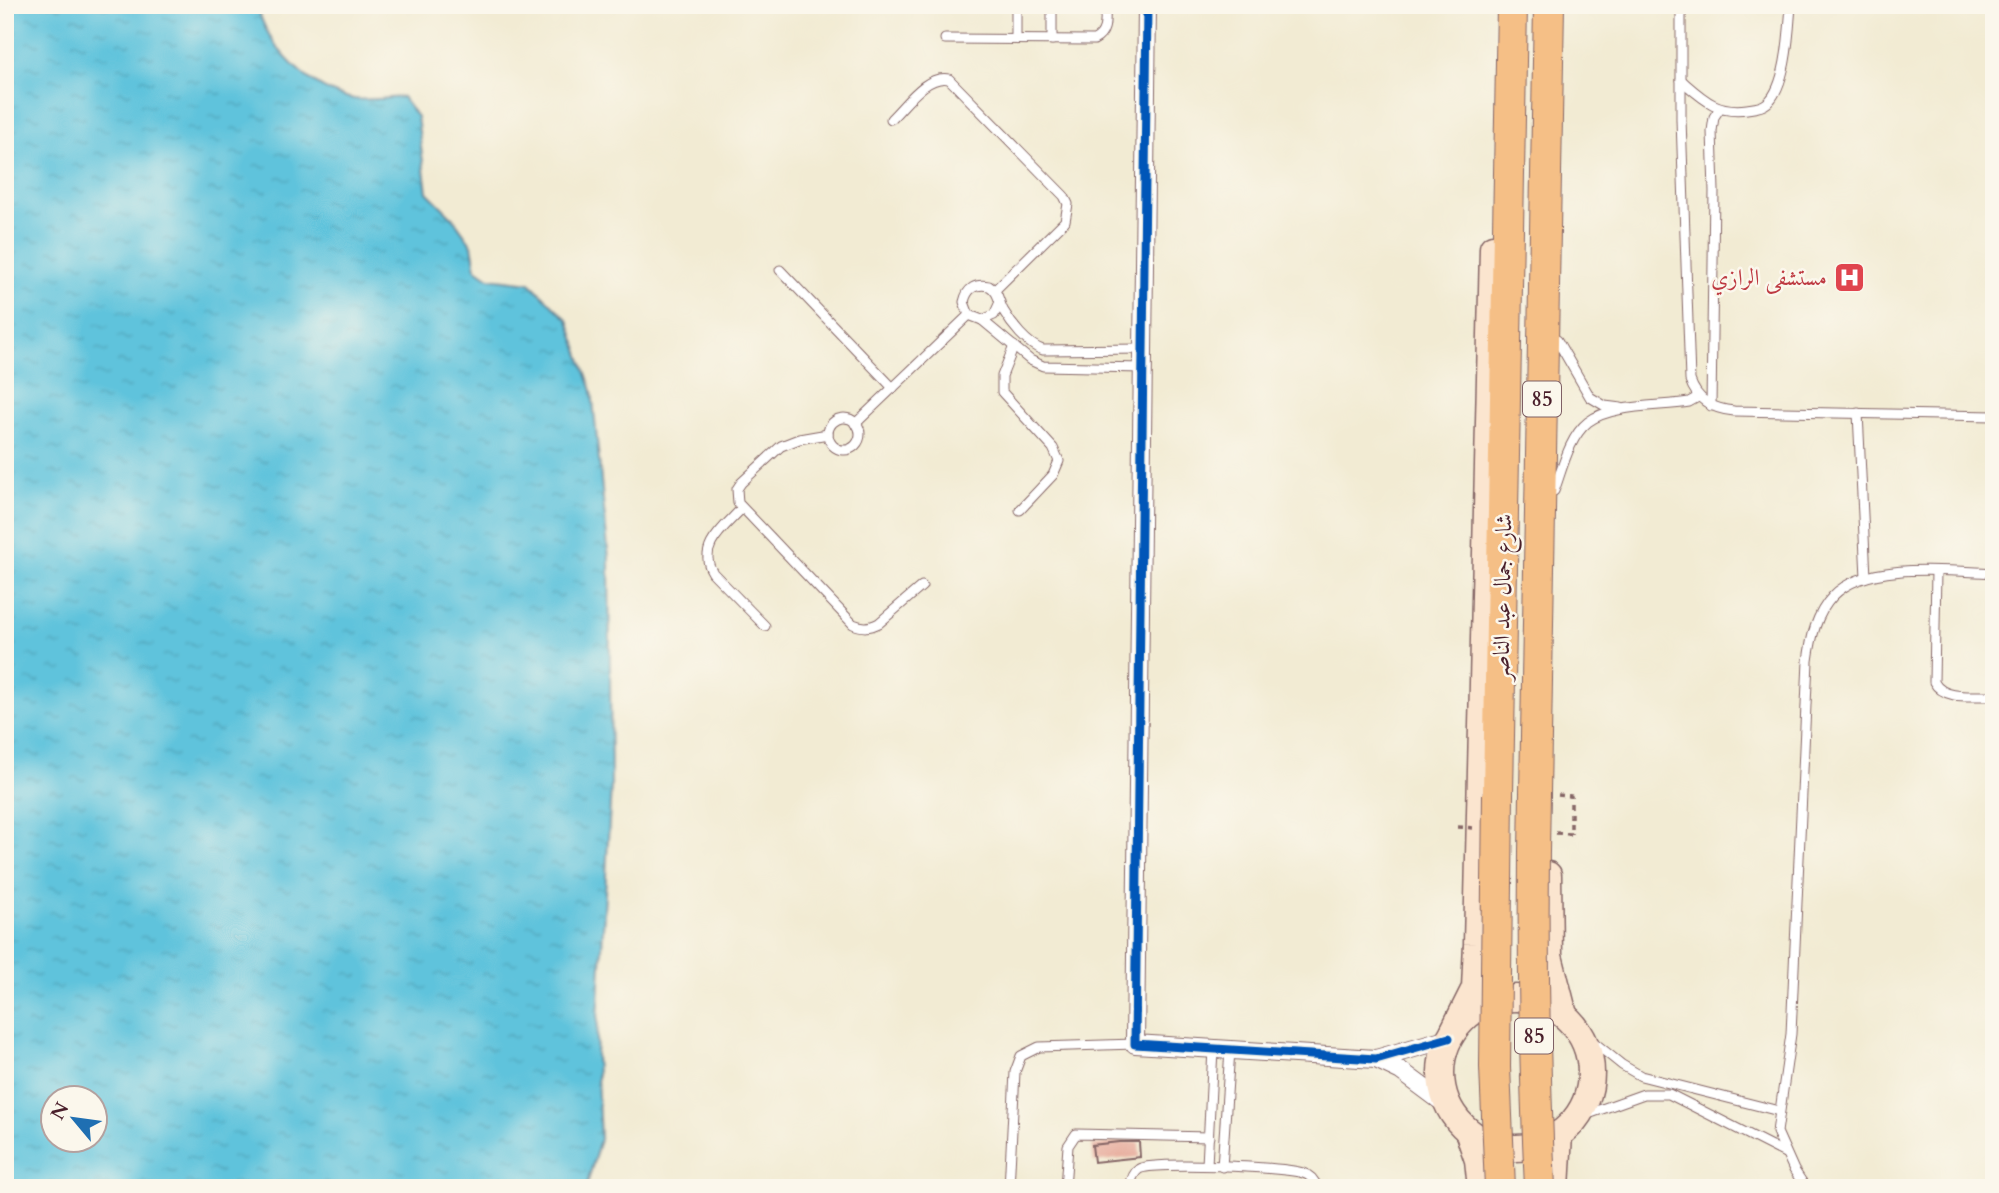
<svg xmlns="http://www.w3.org/2000/svg" width="1999" height="1193" viewBox="0 0 1999 1193" font-family="Cardo,Amiri,serif">
<style>
.water{fill:url(#water-ripples);stroke:#547184;stroke-width:2;fill-rule:evenodd}
.building{fill:#e7ac9c}
.lines{fill:none;stroke-linecap:round;stroke-linejoin:round}
.service-casing{stroke:#856666;stroke-width:11}
.minor-casing{stroke:#856666;stroke-width:20}
.secondary-casing{stroke:#856666;stroke-width:29}
.trunk-casing{stroke:#856666;stroke-width:32}
.path{stroke:#856666;stroke-width:3.5;stroke-dasharray:5 5;stroke-linecap:butt}
.service{stroke:#fff;stroke-width:9}
.minor{stroke:#fff;stroke-width:18}
.secondary{stroke:#fbe5cf;stroke-width:26}
.trunk{stroke:#f5bf86;stroke-width:30}
.trunk-bridge-casing{stroke:#856666;stroke-width:32;stroke-linecap:butt}
.path-bridge{stroke:#856666;stroke-width:3.5;stroke-dasharray:5 5;stroke-linecap:butt}
.trunk-bridge{stroke:#f5bf86;stroke-width:30}
.cycleway-casing{stroke:#fbf7ec;stroke-width:13}
.cycleway{stroke:#0057b8;stroke-width:9}
.labels{text-anchor:middle;stroke-width:5;stroke-linejoin:round;paint-order:stroke}
.shield{fill:#fbf7ec;stroke:#7f6065;stroke-width:2}
.shield-label{font-size:21px;font-weight:bold;fill:#4a1f2b}
.health-label{font-size:23px;fill:#be3a42;stroke:#fbf7ec;text-anchor:end}
.street-label{font-size:23px;fill:#4a1f2b;stroke:#fbf7ec}
</style>
<defs>
<pattern id="water-ripples" width="26" height="14" patternUnits="userSpaceOnUse" patternTransform="scale(1.75)"><rect width="26" height="14" fill="#5ec3dc"/><path d="M2 4q2-2 4 0t4 0M15 11q2-2 4 0t4 0" fill="none" stroke="#53a7bd"/></pattern>
</defs>
<rect width="100%" height="100%" fill="#fbf7ec"/>
<filter id="ink" filterUnits="userSpaceOnUse"><feTurbulence type="fractalNoise" baseFrequency=".0143" numOctaves="2"/><feDisplacementMap in="SourceGraphic" scale="14" xChannelSelector="R" yChannelSelector="G"/><feConvolveMatrix kernelMatrix="1 2 1 2 8 2 1 2 1" color-interpolation-filters="sRGB"/></filter>
<filter id="wash" filterUnits="userSpaceOnUse"><feTurbulence type="fractalNoise" baseFrequency=".00686" numOctaves="4" result="noise"/><feDisplacementMap in="SourceGraphic" scale="28" xChannelSelector="R" yChannelSelector="G"/><feGaussianBlur stdDeviation="1.57" result="paint"/><feColorMatrix in="noise" values="0 0 0 0 0 0 0 0 0 0 0 0 0 0 0 0 0 1.4 0 .05"/><feComposite in="paint" operator="in"/></filter>
<g filter="url(#wash)">
<rect width="100%" height="100%" fill="#f2ebd3"/>
<path class="water" d="M5 5H257C267 47 310 91 354 99 369 101 387 98 402 97L417 117 427 192 452 217 472 245 476 269 489 278 530 283 568 320 592 391 609 559 611 786 596 1055 600 1139 586 1188H5ZM52 1098H94V1140H52Z"/>
<g id="blocks">
<polygon class="building" points="1119,1142 1139,1142 1140,1157 1094,1162 1092,1145"/>
</g>
</g>
<g filter="url(#ink)">
<use href="#blocks" fill-opacity="0" stroke="#856666" stroke-width="2"/>
<g class="lines">
<defs>
<g id="service">
<path d="M1681 5V119L1690 380C1697 401 1713 409 1734 411L1994 416"/>
<path d="M945 39 1094 40C1108 33 1105 19 1105 5"/>
<polyline points="1016,39 1016,5"/>
<polyline points="1052,40 1052,5"/>
<path d="M1681 80C1703 99 1716 113 1747 109 1754 108 1761 108 1767 103 1787 86 1789 30 1791 5"/>
<path d="M891 119C906 105 926 74 949 79L1064 196 1068 204 1065 221 995 290"/>
<polyline points="780,270 893,388"/>
<path d="M1000 302 994 315 982 320 969 315 964 302C967 288 976 283 989 286 999 292 998 300 1003 310 1011 324 1027 345 1043 350L1143 349"/>
<polyline points="982,320 1030,360 1043,366 1143,368"/>
<polyline points="1557,340 1590,397 1605,406 1621,408"/>
<polyline points="1014,346 1002,376 1002,392 1053,448 1059,461 1053,475 1020,510"/>
<polyline points="1711,406 1714,191 1712,131 1714,117 1720,108"/>
<polyline points="1858,413 1866,577"/>
<circle cx="844" cy="434" r="16"/>
<polyline points="855,424 969,315"/>
<path d="M828 434 799 439 781 446 741 483 737 489 738 503 853 624C863 628 869 628 879 623L922 586"/>
<path d="M1554 491C1562 470 1569 437 1588 422 1611 404 1660 407 1689 402L1698 397"/>
<path d="M742 508C725 527 696 547 713 573L765 626"/>
<path d="M1936 571 1934 682C1944 701 1975 695 1994 696"/>
<polyline points="1576,1028 1622,1065 1641,1076 1779,1111"/>
<polyline points="1574,1119 1644,1094 1669,1094 1785,1153"/>
<polyline points="1207,1165 1213,1049"/>
<polyline points="1222,1167 1230,1050"/>
<polyline points="1009,1188 1015,1072 1021,1056 1039,1047 1135,1044"/>
<polyline points="1065,1188 1068,1146 1076,1134 1209,1137"/>
<path d="M1130 1188C1131 1180 1133 1173 1139 1169 1152 1161 1285 1167 1303 1173 1310 1175 1315 1181 1317 1188"/>
<path d="M1806 1188 1794 1170 1777 1132 1791 1034 1808 661C1811 638 1816 614 1833 596 1865 561 1949 571 1994 573"/>
</g>
<g id="minor">
<polyline points="1147,5 1135,1044 1376,1059 1449,1038"/>
<polyline points="1376,1059 1401,1071 1448,1106"/>
</g>
<g id="secondary">
<polyline points="1548,875 1549,956 1564,1015"/>
<circle cx="1516" cy="1073" r="75"/>
<polyline points="1454,1030 1475,988 1477,944 1493,248"/>
<polyline points="1468,1131 1478,1160 1481,1188"/>
<polyline points="1556,1188 1559,1134"/>
</g>
<g id="trunk">
<polyline points="1498,793 1512,5"/>
<polyline points="1535,793 1549,5"/>
</g>
</defs>
<use href="#service" class="service-casing"/>
<use href="#minor" class="minor-casing"/>
<use href="#secondary" class="secondary-casing"/>
<use href="#trunk" class="trunk-casing"/>
<polyline class="path" points="1558,795 1571,796 1571,834"/>
<use href="#service" class="service"/>
<use href="#minor" class="minor"/>
<use href="#secondary" class="secondary"/>
<use href="#trunk" class="trunk"/>
<defs>
<g id="trunk-bridge">
<polyline points="1498,793 1495,1067 1500,1188"/>
<path d="M1535 793C1532 925 1534 1056 1540 1188"/>
</g>
</defs>
<use href="#trunk-bridge" class="trunk-bridge-casing"/>
<g class="path-bridge">
<polyline points="1458,827 1475,828"/>
<polyline points="1556,833 1571,834"/>
</g>
<use href="#trunk-bridge" class="trunk-bridge"/>
<defs>
<polyline id="cycleway" points="1147,5 1135,1044 1376,1059 1449,1038"/>
</defs>
<use href="#cycleway" class="cycleway-casing"/>
<use href="#cycleway" class="cycleway"/>
</g>
</g>
<defs>
<symbol id="hospital-square" viewBox="-11 -11 22 22"><rect x="-9" y="-9" width="18" height="18" rx="4" fill="#e0444e" stroke="#fbf7ec"/><path d="M-5-5h3v3.5h4V-5h3V5h-3V1.5h-4V5h-3Z" fill="#fff"/></symbol>
</defs>
<g fill-rule="evenodd">
<use href="#hospital-square" x="1832" y="260" width="35" height="35"/>
</g>
<g class="labels">
<g class="shield">
<rect x="1523" y="381.5" width="38" height="35" rx="5"/>
<rect x="1515" y="1018.5" width="38" height="35" rx="5"/>
</g>
<g class="shield-label">
<text x="1542" y="406">85</text>
<text x="1534" y="1043">85</text>
</g>
<g class="health-label">
<text x="1827" y="285">مستشفى الرازي</text>
</g>
<g class="street-label">
<text transform="translate(1502 597) rotate(-89)" y="8">شارع جمال عبد الناصر</text>
</g>
</g>
<rect width="1999" height="1193" fill="none" stroke="#fbf7ec" stroke-width="28"/>
<g transform="translate(74 1119) rotate(299)"><circle r="33" fill="#fbf7ec" stroke="#b4a19f" stroke-width="2"/>
<path d="M0-5L12 26L0 18L-12 26Z" fill="#1f6fb2"/>
<text y="-10" font-size="19" font-weight="bold" text-anchor="middle" fill="#4a1f2b">N</text>
</g>
</svg>
